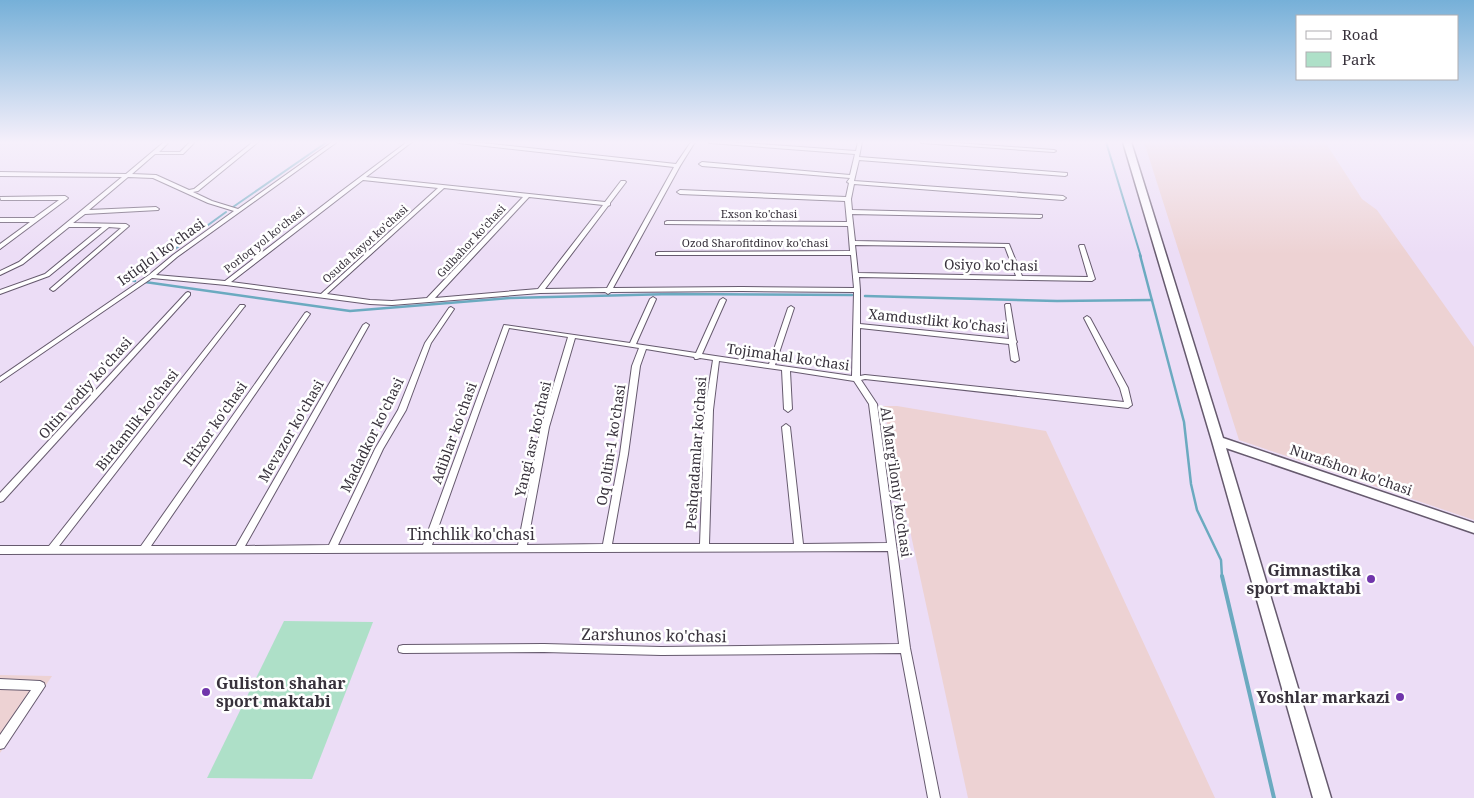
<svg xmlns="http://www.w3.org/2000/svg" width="1474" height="798" viewBox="0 0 1474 798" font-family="'Noto Serif',serif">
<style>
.industrial{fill:#edd2d3}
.green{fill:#aee0c8}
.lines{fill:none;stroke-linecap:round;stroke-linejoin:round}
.stream-far2{stroke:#6baac0;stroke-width:2}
.stream-far1{stroke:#6baac0;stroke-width:2.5}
.stream{stroke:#6baac0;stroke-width:4}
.street-casing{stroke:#665a6e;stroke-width:2}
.secondary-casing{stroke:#665a6e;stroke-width:3}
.street{fill:#fff;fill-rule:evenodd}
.secondary{fill:#fff;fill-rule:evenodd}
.poi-dot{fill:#7035ab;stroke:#fff;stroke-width:2}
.labels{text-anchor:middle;stroke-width:5;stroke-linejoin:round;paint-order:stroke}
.far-street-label{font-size:11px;fill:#38323c;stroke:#fff}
.street-label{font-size:14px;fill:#38323c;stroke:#fff}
.near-street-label{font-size:16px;fill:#38323c;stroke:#fff}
.near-poi-label{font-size:16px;font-weight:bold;fill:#38323c;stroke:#fff;text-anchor:end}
</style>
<rect width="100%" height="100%" fill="#ecddf6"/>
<g class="industrial">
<polygon points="1144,142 1325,142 1362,199 1377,210 1474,347 1474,520 1239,440"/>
<polygon points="883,406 897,406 1046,431 1215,798 968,798"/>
<polygon points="0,675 52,676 0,753"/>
</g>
<polygon class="green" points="284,621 373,622 312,779 207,778"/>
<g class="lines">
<g class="stream-far2">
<polyline points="1106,142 1141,257"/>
<polyline points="233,207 327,142"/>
<polyline points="164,257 226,212"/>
</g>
<g class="stream-far1">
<polyline points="1140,255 1184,422 1191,484 1197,510 1221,560 1222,577"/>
<polyline points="135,281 132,280 166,255"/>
<polyline points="145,282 350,311 510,298 672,294 852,295"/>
<polyline points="865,296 1057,301 1152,300"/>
</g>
<polyline class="stream" points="1222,576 1274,798"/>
<defs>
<g id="street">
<path d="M164 142H169L159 152H180L190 142H195L183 154H155L132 174 156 175 189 190 194 189 253 142H258L198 191 193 192 212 201 238 209 332 142H337L177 257 156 275 225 281 339 193 407 142H412L366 177 605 202 621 181H625L626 182 610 203V205L608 206 545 289 607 288 674 167 459 143 457 142H473L676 164 691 142H695L680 166 613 288 742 287 854 288 851 255H656V253L658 252 850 251 848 226 665 224V222L667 221 847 222 845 201 680 194 677 192 680 190 846 197 849 183 847 182 850 178 702 166 699 164 702 162 850 175 855 154 710 143 708 142H730L856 151 858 142H862L859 157 1067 173V175L1065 176 859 160 854 181 1063 196 1066 198 1063 200 854 184 851 199 852 210 1042 215V217L1040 218 852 214 855 241 1009 244 1022 276 1088 277 1079 246 1080 245H1084L1095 279 1092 281 859 277 860 290V324L1009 339 1005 305 1006 304H1010L1016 340 1017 342 1016 343 1019 360 1015 362 1011 360 1009 344 860 328V376L865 375 1124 402 1120 388 1084 318 1087 316 1090 318 1128 388 1132 405 1128 408 865 379 861 380 877 404 910 648 940 798H928L901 653 661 655 544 652 403 653 399 652 398 649 399 646 403 645 544 644 661 647 899 644 888 551 0 554V546H49L240 305H244L245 306 244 307 59 546H141L305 313 307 312 310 314 151 546H236L363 325 366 323 369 325 245 546 329 545 375 449 398 410 425 343 449 308 451 307 454 309 431 343 406 410 383 449 338 545H423L504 325 630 343 650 299 653 297 656 299 636 344 696 353 720 300 723 298 726 300 702 354 769 364 788 308 791 306 794 308 775 365 852 376 854 292 742 291 611 292 608 294 605 292 540 293 392 305 370 304 226 285 152 278 0 382V377L149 275 173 255 234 211 208 203 153 178 128 177 89 210 156 207 159 209 158 210 85 214 73 223 126 224 129 226 55 290 53 291 50 289 121 228 109 227 49 276 0 294V290L45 274 102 227H69L23 264 0 275V271L19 262 122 177 0 176V172L126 174ZM363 180 438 188 321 294 231 282ZM444 188 523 197 427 298 392 301 370 300 327 294ZM529 197 603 205 538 289 435 298ZM855 245 1005 247 1016 276 858 273ZM509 328 568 337 541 427 518 545H432ZM575 338 639 348 632 366 620 454 603 544 527 545 549 427ZM646 349 694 357 695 359H697L700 358 713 360 705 410 700 544H612L628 454 640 366ZM719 361 782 370 784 409 788 412 792 409 790 371 854 381 869 404 887 543 803 544 790 427 786 424 782 427 794 544H709L713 410Z"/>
<polygon points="920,142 944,142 1054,150 1056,151 1054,152 922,143"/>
<polygon points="65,196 68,198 67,199 0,249 0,244 30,222 0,222 0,218 34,218 59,200 1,200 0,197"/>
<polygon points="188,292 190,293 190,295 3,501 0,502 0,493 186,293"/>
<polygon points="0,679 40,681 44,683 45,686 4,748 0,749 0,735 31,690 0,689"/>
</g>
<polygon id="secondary" points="1123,142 1131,142 1223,438 1474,523 1474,533 1226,448 1331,798 1313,798 1212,441"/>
</defs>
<use href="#street" class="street-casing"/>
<use href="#secondary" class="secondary-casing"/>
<use href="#street" class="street"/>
<use href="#secondary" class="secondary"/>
</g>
<linearGradient id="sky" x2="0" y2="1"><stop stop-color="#76b0d8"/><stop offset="0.56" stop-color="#f6f0fb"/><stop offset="1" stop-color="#f6f0fb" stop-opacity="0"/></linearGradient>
<rect width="1474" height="254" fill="url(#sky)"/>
<g class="poi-dot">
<circle cx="1371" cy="579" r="5"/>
<circle cx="206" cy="692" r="5"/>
<circle cx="1400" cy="697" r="5"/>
</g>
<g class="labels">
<g class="far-street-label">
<text x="759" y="218">Exson ko'chasi</text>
<text transform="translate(264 240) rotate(-38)" y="4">Porloq yol ko'chasi</text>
<text transform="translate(471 241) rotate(-47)" y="4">Gulbahor ko'chasi</text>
<text x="755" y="247">Ozod Sharofitdinov ko'chasi</text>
<text transform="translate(365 244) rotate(-42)" y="4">Osuda hayot ko'chasi</text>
</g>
<g class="street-label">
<text transform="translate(161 252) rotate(-36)" y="5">Istiqlol ko'chasi</text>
<text transform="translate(991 265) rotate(1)" y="5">Osiyo ko'chasi</text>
<text transform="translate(937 321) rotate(6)" y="5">Xamdustlikt ko'chasi</text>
<text transform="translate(788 357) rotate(8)" y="5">Tojimahal ko'chasi</text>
<text transform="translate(85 388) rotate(-48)" y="5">Oltin vodiy ko'chasi</text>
<text transform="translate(137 420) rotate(-52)" y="5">Birdamlik ko'chasi</text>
<text transform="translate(215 424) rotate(-55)" y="5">Iftixor ko'chasi</text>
<text transform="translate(291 431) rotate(-60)" y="5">Mevazor ko'chasi</text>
<text transform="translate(454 433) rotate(-70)" y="5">Adiblar ko'chasi</text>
<text transform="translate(372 435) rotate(-64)" y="5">Madadkor ko'chasi</text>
<text transform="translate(533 439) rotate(-77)" y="5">Yangi asr ko'chasi</text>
<text transform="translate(611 445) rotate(-81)" y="5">Oq oltin-1 ko'chasi</text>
<text transform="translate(696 453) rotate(-86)" y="5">Peshqadamlar ko'chasi</text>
<text transform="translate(1351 470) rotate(19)" y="5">Nurafshon ko'chasi</text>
<text transform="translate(896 482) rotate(82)" y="5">Al Marg'iloniy ko'chasi</text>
</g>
<g class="near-street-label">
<text x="471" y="540">Tinchlik ko'chasi</text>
<text transform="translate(654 635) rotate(1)" y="6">Zarshunos ko'chasi</text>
</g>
<g class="near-poi-label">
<text x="1361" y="576">Gimnastika<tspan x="1361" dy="18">sport maktabi</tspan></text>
<text x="216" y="689" text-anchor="start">Guliston shahar<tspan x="216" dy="18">sport maktabi</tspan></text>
<text x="1390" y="703">Yoshlar markazi</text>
</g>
</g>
<rect x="1296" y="15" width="162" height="65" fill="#ffffff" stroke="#afadb1"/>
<rect x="1306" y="31" width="25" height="8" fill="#ffffff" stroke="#afadb1"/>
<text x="1342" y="40" font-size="15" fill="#38323c">Road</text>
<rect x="1306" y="52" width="25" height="15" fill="#aee0c8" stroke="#afadb1"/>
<text x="1342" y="65" font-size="15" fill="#38323c">Park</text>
</svg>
